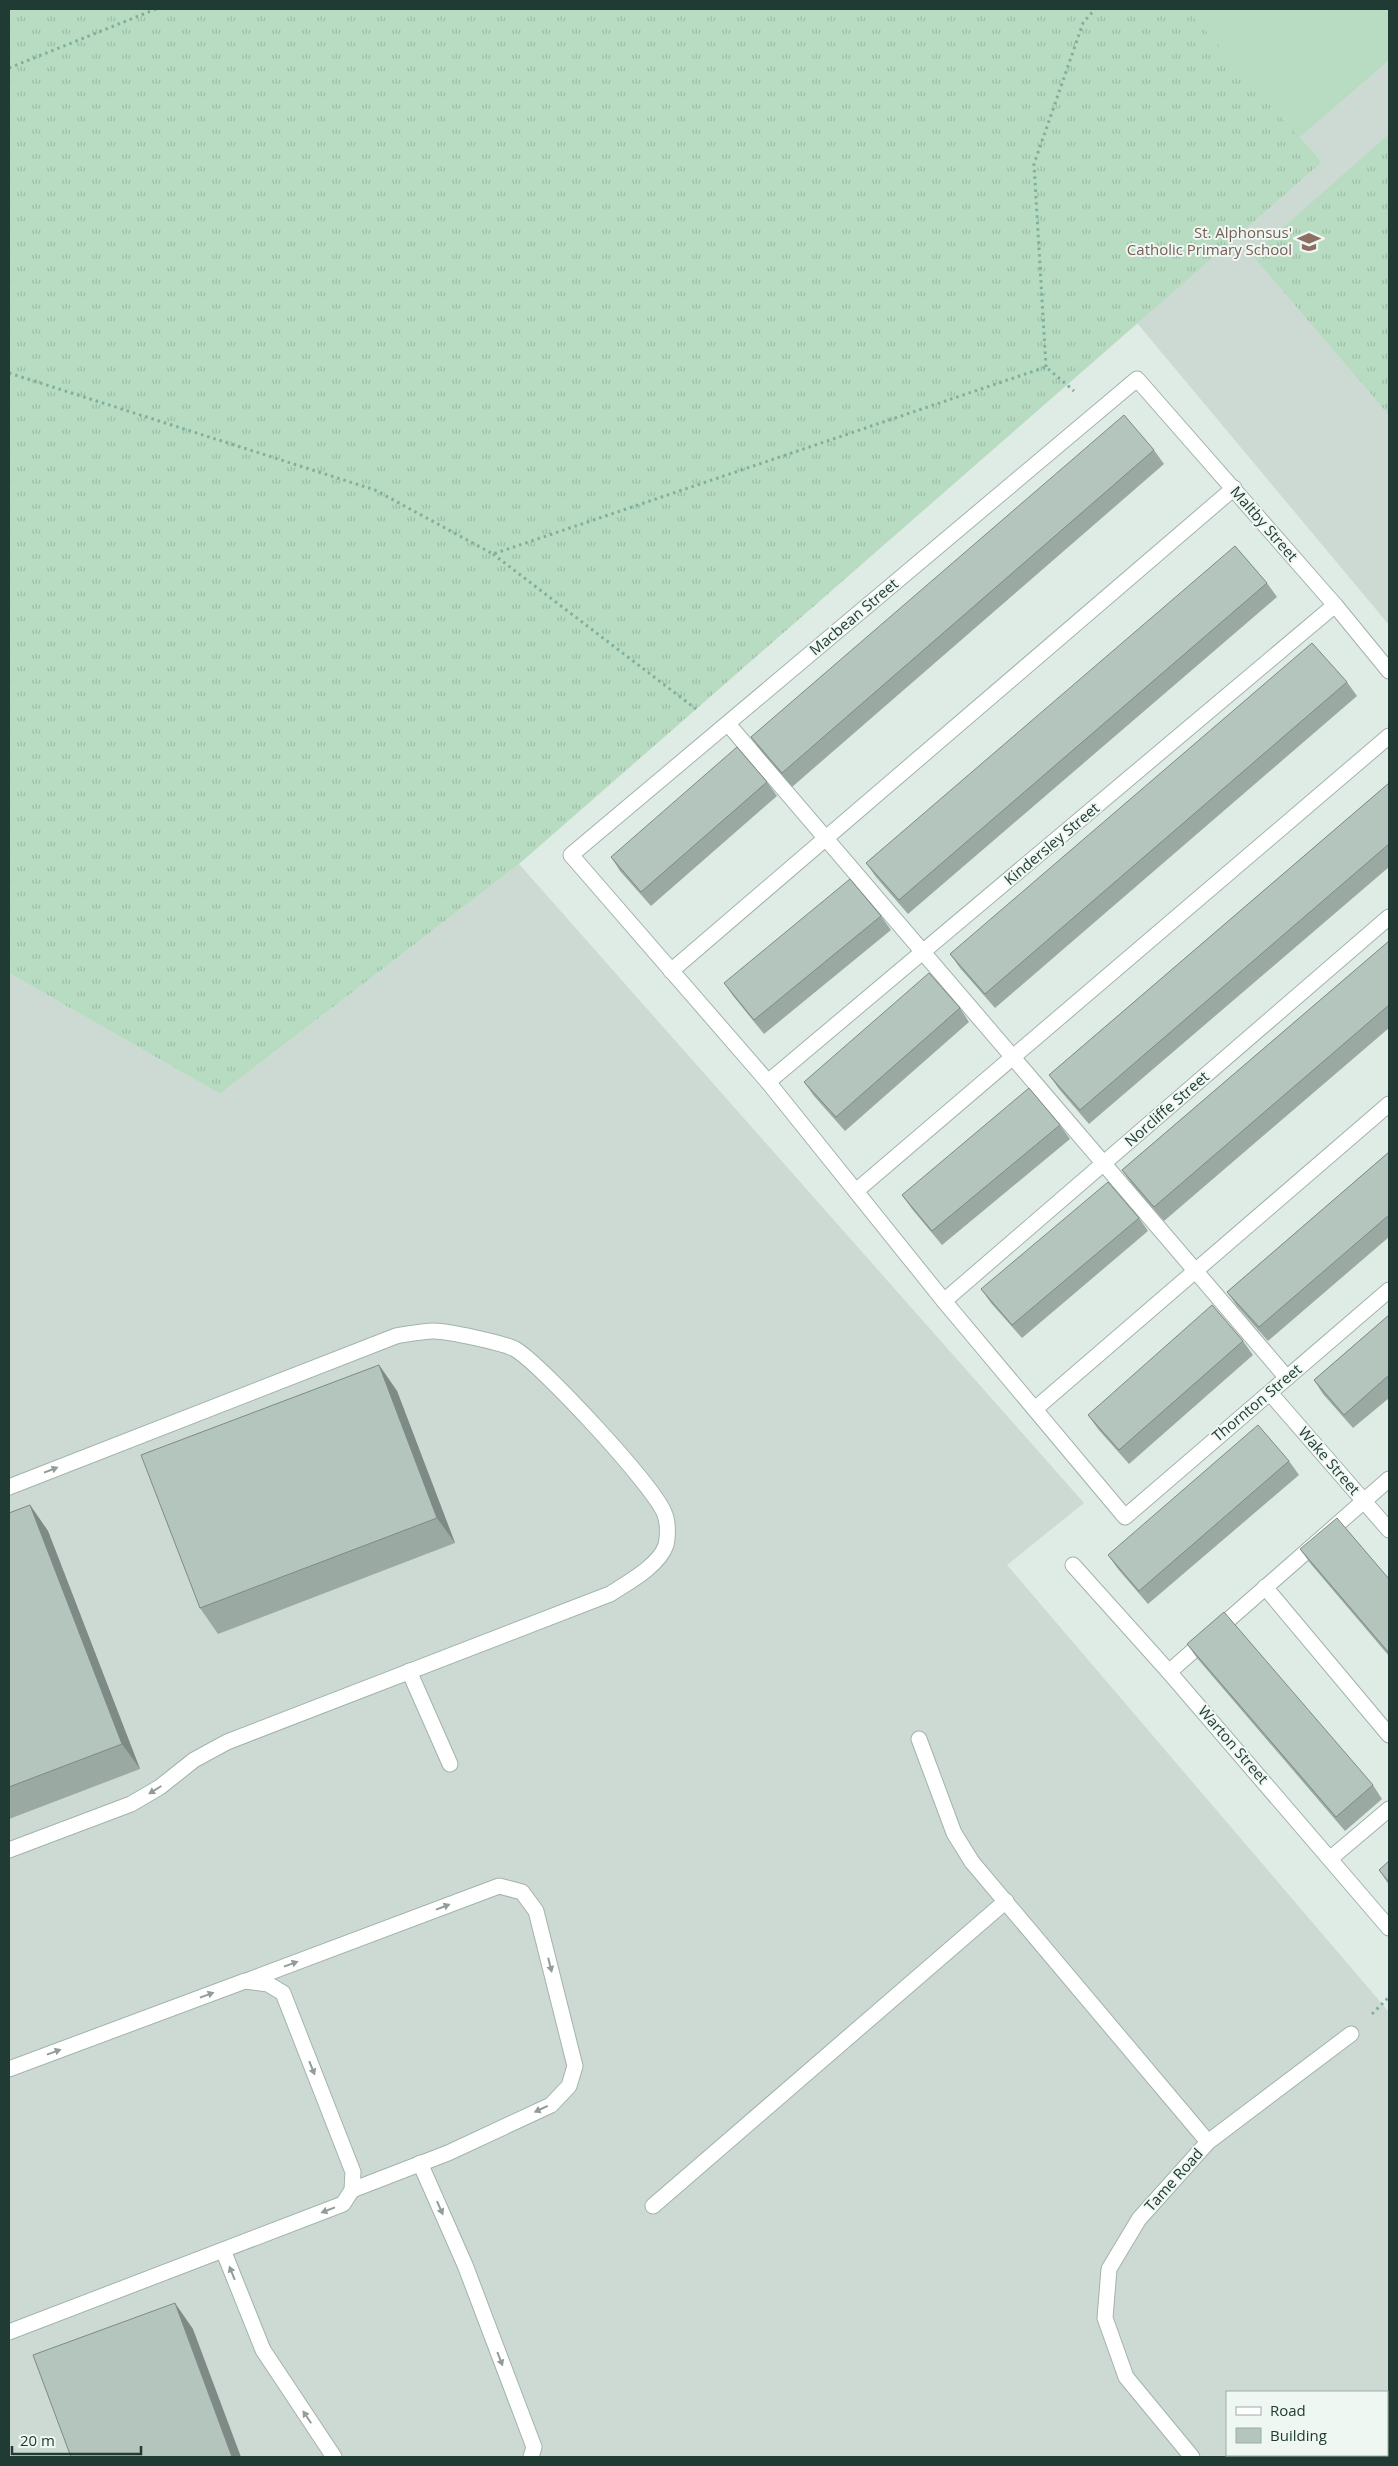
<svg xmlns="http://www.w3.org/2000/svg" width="1398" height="2466" viewBox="0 0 1398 2466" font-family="'Open Sans',sans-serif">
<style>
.built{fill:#cddad4;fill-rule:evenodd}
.grass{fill:url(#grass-tufts)}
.garden{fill:#b7dcc1}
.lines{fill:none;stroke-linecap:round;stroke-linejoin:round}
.service-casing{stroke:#a2b3ac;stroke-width:17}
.minor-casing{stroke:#a2b3ac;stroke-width:17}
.path{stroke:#7faf9f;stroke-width:3;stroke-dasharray:2.5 4;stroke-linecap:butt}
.service{stroke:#fff;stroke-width:15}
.minor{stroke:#fff;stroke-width:15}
.wall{fill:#9ba9a3}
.shaded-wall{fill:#7e8a85}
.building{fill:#b4c5be;stroke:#7e8a85}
.oneway{fill:#909d99}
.labels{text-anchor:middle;stroke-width:4;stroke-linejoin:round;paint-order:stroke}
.education-label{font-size:15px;fill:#785e54;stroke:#eff7f3;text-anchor:end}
.street-label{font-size:15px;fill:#203b33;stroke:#eff7f3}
</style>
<defs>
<pattern id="grass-tufts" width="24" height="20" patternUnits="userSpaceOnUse" patternTransform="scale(1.25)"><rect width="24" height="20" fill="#b7dcc1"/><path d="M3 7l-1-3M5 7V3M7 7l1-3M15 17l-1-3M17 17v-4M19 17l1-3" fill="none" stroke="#9dbea6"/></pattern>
</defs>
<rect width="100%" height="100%" fill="#dfebe5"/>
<g class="built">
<polygon points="1187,9 1389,9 1389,625 1137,323 1322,162"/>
<path d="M519 864 1084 1503 1007 1565 1389 2012V2457H9V973L220 1094ZM1227 2392H1387V2455H1227Z"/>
</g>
<g class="grass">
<polygon points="9,9 1187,9 1322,162 519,864 220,1094 9,973"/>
<polygon points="1389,134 1389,415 1252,255"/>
</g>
<polygon class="garden" points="1187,9 1389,9 1389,60 1299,138"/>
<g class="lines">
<defs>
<g id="service">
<polyline points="728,724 1287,1378"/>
<polyline points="671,971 1234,488"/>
<polyline points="856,1191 1389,736"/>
<polyline points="1035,1409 1389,1104"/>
<path d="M9 1487 396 1336C408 1334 422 1331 434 1331 448 1331 503 1343 515 1349 540 1363 658 1490 665 1515 668 1522 668 1537 666 1545 659 1566 627 1583 610 1594L227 1742 194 1760 160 1787 131 1804 9 1850"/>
<polyline points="1265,1587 1389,1735"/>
<polyline points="409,1671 450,1764"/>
<polyline points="1169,1672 1389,1479"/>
<polyline points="919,1739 954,1833 972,1862"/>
<polyline points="1331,1858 1389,1809"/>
<polyline points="249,1980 499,1886 522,1892 536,1911 575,2066 569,2086 551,2105 448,2153 352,2190"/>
<polyline points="9,2069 245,1981 268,1984 283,1993 353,2172 352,2190 343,2204 9,2332"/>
<polyline points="1208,2142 1351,2034"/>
<polyline points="420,2163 465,2265 534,2447 531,2457"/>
<polyline points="653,2206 1006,1901"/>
<polyline points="223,2250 263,2350 334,2457"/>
<polyline points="1387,2431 1389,2429"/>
<polyline points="1354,2457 1357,2455"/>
</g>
<g id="minor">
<polyline points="1389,671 1335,605 1137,379 571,855 768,1082 944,1301 1125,1517 1389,1290"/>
<polyline points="768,1082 1335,605"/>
<polyline points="944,1301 1389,917"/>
<polyline points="1270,1393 1389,1530"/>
<polyline points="1073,1565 1169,1672 1389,1928"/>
<polyline points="972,1862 1208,2142 1139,2219 1109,2269 1105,2318 1126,2377 1192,2457"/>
</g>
</defs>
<use href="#service" class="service-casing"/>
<use href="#minor" class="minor-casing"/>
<g class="path">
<polyline points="9,68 156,9"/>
<polyline points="1046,367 1034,164 1083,23 1095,9"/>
<polyline points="9,373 375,490 493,554 1046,367 1074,391"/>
<polyline points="493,554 696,709"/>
<polyline points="1372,2014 1389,1997"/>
</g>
<use href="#service" class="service"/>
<use href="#minor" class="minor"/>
</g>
<g class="wall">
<polygon points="1154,450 1164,464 792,787 761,751 751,737"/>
<polygon points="1267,583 1277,597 908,914 876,877 866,863"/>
<polygon points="1347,682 1357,696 995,1008 960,968 950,954"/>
<polygon points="767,782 777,796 651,906 620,871 611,857"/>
<polygon points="1389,783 1389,867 1089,1124 1059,1089 1049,1075"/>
<polygon points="881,916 891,930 764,1034 734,997 724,983"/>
<polygon points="1389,941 1389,1028 1164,1221 1132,1184 1122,1170"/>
<polygon points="960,1008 969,1022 845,1131 814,1096 804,1082"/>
<polygon points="1060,1125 1070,1139 942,1245 912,1209 902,1195"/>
<polygon points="1389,1152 1389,1237 1268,1341 1237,1306 1227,1292"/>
<polygon points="1139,1218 1148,1231 1022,1338 991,1303 981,1289"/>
<polygon points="1389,1315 1389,1398 1353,1428 1323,1394 1314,1380"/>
<polygon points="1243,1341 1253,1355 1129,1464 1098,1429 1088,1415"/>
<polygon points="379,1365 397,1391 455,1543 218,1634 200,1608"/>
<polygon points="1289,1461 1299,1475 1148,1604 1118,1569 1108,1555"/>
<polygon points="30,1505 48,1531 140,1769 9,1819 9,1513"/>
<polygon points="1300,1549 1389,1579 1389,1656 1310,1563"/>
<polygon points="1187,1644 1373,1785 1382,1799 1345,1831 1197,1658"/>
<polygon points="1389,1861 1389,1885 1379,1870"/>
</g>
<g class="shaded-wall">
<polygon points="379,1365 397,1391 455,1543 437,1518"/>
<polygon points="30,1505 48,1531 140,1769 122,1744"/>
<polygon points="175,2303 193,2329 241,2457 232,2457"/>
</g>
<g class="building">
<polygon points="1124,415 1154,450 782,773 751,737"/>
<polygon points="1235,546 1267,583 899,900 866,863"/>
<polygon points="1312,643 1347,682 985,994 950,954"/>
<polygon points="737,747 767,782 641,892 611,857"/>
<polygon points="1389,783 1389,844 1080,1110 1049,1075"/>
<polygon points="850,879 881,916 754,1020 724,983"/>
<polygon points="1389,941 1389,1005 1154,1207 1122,1170"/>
<polygon points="929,973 960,1008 836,1117 804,1082"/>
<polygon points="1029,1088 1060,1125 932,1231 902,1195"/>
<polygon points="1389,1152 1389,1215 1259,1327 1227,1292"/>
<polygon points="1108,1182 1139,1218 1012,1325 981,1289"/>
<polygon points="1212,1305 1243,1341 1119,1450 1088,1415"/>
<polygon points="1389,1315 1389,1375 1344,1415 1314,1380"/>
<polygon points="379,1365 437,1518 200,1608 141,1455"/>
<polygon points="1258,1425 1289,1461 1139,1591 1108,1555"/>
<polygon points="30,1505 122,1744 9,1787 9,1513"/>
<polygon points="1337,1518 1389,1579 1389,1653 1300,1549"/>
<polygon points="1224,1612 1373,1785 1336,1817 1187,1644"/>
<polygon points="1389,1861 1389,1882 1379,1870"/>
<polygon points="175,2303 232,2457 71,2457 33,2355"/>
</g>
<defs><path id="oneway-solid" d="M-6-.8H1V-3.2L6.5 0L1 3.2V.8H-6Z" transform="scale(1.25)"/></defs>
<g class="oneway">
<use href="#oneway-solid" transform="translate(51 1470) rotate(-21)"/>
<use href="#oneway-solid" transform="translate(155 1790) rotate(148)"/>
<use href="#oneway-solid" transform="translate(443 1907) rotate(-21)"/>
<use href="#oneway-solid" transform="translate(291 1964) rotate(-20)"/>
<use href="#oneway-solid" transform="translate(550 1965) rotate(76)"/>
<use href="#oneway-solid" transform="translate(207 1995) rotate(-20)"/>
<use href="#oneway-solid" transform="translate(54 2052) rotate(-20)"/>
<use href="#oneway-solid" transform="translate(312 2068) rotate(68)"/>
<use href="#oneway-solid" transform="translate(541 2109) rotate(155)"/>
<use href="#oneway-solid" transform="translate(440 2208) rotate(66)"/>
<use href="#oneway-solid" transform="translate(328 2210) rotate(159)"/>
<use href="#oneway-solid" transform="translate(232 2273) rotate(-112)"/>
<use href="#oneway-solid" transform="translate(500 2359) rotate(69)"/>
<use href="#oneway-solid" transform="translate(307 2417) rotate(-124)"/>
</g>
<defs>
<symbol id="school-bare" viewBox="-9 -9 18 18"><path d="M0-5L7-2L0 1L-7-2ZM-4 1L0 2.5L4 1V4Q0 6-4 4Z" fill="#8d6e63" stroke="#eff7f3" stroke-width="2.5" paint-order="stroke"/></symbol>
</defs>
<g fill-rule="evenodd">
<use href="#school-bare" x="1293" y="226" width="32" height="32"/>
</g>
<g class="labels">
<g class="education-label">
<text x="1292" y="238">St. Alphonsus'<tspan x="1292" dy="17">Catholic Primary School</tspan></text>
</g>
<g class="street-label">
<text transform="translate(1264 524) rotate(49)" y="5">Maltby Street</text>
<text transform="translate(854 617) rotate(-40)" y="5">Macbean Street</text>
<text transform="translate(1052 844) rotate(-40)" y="5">Kindersley Street</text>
<text transform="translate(1167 1109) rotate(-41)" y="5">Norcliffe Street</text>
<text transform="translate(1257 1403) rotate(-40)" y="5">Thornton Street</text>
<text transform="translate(1329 1461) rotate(49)" y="5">Wake Street</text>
<text transform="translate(1233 1745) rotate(49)" y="5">Warton Street</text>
<text transform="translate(1174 2180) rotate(-48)" y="5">Tame Road</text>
</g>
</g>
<rect width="1398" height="2466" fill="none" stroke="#203b33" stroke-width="20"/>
<rect x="1226" y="2391" width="162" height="65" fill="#eff7f3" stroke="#9caca6"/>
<rect x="1236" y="2407" width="25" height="8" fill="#ffffff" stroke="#9caca6"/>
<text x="1270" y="2416" font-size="15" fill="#203b33">Road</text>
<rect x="1236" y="2428" width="25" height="15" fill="#b4c5be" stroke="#9caca6"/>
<text x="1270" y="2441" font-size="15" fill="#203b33">Building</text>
<path d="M12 2446v8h129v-8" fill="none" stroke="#203b33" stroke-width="2.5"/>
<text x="20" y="2446" font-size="15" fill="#203b33" stroke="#eff7f3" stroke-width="4" paint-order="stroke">20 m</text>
</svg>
